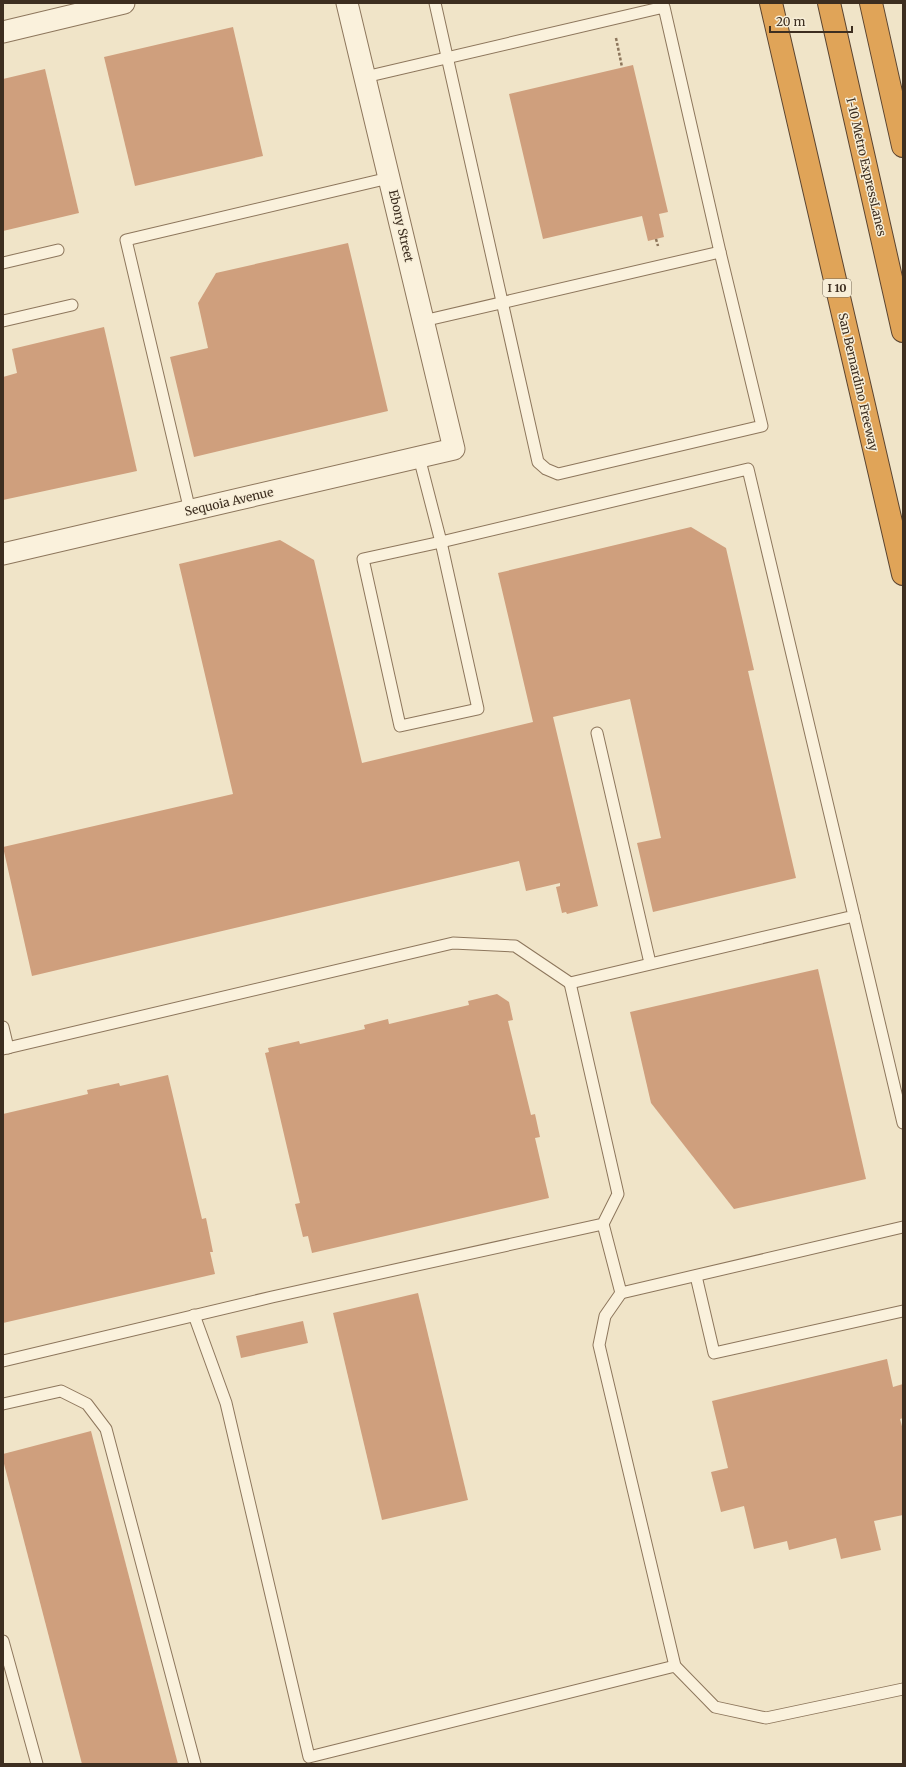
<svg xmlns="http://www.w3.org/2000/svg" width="906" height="1767" viewBox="0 0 906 1767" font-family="Merriweather,serif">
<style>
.building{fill:#cf9f7d}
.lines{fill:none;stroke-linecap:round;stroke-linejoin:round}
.service-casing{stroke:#8d765c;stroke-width:13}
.minor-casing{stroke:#8d765c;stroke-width:23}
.motorway-casing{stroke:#5b4430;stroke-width:24}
.path{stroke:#8d765c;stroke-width:2.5;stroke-dasharray:3 2;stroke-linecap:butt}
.service{stroke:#faf1dc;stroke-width:11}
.minor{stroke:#faf1dc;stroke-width:21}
.motorway{stroke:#e0a458;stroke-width:22}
.labels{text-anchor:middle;stroke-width:3;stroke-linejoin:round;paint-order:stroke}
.shield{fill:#f7eed8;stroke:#756857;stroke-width:1}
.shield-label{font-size:11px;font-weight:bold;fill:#3d2e20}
.street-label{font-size:12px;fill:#3d2e20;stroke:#f7eed8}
</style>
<rect width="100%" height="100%" fill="#f0e4c8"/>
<g class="building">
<polygon points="233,27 263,156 135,186 104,57"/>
<polygon points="633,65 668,212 659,214 664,237 648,241 642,216 543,239 509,94"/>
<polygon points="45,69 79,213 3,231 3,79"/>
<polygon points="348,243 388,411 194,457 170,357 208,348 198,303 216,273"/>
<polygon points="104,327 137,471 3,500 3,377 17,373 12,349"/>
<polygon points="691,527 726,548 754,670 748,671 796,878 653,912 637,843 661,838 630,699 553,717 598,906 567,914 566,912 562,913 556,887 560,886 560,883 526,891 519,861 32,976 3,847 233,794 179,564 280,540 314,560 362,763 533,722 498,573"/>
<polygon points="818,969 866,1179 734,1209 651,1103 630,1012"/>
<polygon points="497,994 509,1002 513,1020 508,1021 531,1115 535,1114 540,1137 535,1138 549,1198 312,1253 308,1236 303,1237 295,1204 300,1203 265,1053 269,1052 268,1048 299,1041 300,1044 365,1029 364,1025 388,1019 389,1024 469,1005 468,1001"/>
<polygon points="168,1075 202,1219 206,1218 213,1252 210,1252 215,1274 3,1323 3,1114 88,1094 87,1090 119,1083 120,1086"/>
<polygon points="418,1293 468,1500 382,1520 333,1313"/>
<polygon points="303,1321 308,1343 241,1358 236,1336"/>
<polygon points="887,1359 893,1387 903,1384 903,1418 900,1419 903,1430 903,1515 874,1521 881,1550 841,1559 836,1538 789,1550 787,1541 754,1549 744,1506 721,1512 711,1472 728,1468 712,1401"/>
<polygon points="91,1431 178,1764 82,1764 3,1460 3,1454"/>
</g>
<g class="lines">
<defs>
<g id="service">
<polyline points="435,3 538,462 546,469 558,474 762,426 720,252"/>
<polyline points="365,77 664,7 720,252 423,321"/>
<polyline points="3,263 58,250"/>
<polyline points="3,321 72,305"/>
<polyline points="190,511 126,240 389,178"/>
<polygon points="441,542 478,709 400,726 363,559"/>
<polyline points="597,733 650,963"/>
<polyline points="854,916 903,1123"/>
<polyline points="3,1027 8,1048"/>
<polyline points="3,1049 453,943 515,946 570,983 854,916 748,469 441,542 419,457"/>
<polyline points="603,1224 621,1293 903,1227"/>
<polyline points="696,1276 714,1353 903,1311"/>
<polyline points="621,1293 605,1316 599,1345 675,1666"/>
<polyline points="194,1315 226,1403 309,1757 675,1666 715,1707 766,1718 903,1689"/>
<polyline points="3,1361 272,1297 603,1224 618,1194 570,983"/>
<polyline points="3,1404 61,1391 87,1404 106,1429 195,1764"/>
<polyline points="3,1641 37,1764"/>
</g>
<g id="minor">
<polyline points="3,32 124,3"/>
<polyline points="3,554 454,449 347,3"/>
</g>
<g id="motorway">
<polyline points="771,3 903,574"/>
<polyline points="829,3 903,331"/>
<polyline points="871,3 903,146"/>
</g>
</defs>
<use href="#service" class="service-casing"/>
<use href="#minor" class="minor-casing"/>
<use href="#motorway" class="motorway-casing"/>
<g class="path">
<polyline points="616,38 622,67"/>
<polyline points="656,239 658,246"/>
</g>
<use href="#service" class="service"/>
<use href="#minor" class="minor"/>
<use href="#motorway" class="motorway"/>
</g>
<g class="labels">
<rect class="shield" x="823" y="279" width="28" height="18" rx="3"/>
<g class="shield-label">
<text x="837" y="292">I 10</text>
</g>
<g class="street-label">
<text transform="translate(866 167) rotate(77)" y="4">I-10 Metro ExpressLanes</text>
<text transform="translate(401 226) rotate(77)" y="4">Ebony Street</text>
<text transform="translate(858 382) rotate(77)" y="4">San Bernardino Freeway</text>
<text transform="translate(229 502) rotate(-13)" y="4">Sequoia Avenue</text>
</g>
</g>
<rect width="906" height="1767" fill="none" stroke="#3d2e20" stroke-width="8"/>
<path d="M770 26v6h82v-6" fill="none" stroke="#3d2e20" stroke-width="2"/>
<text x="776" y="26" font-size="12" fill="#3d2e20" stroke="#f7eed8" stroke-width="3" paint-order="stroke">20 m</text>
</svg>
